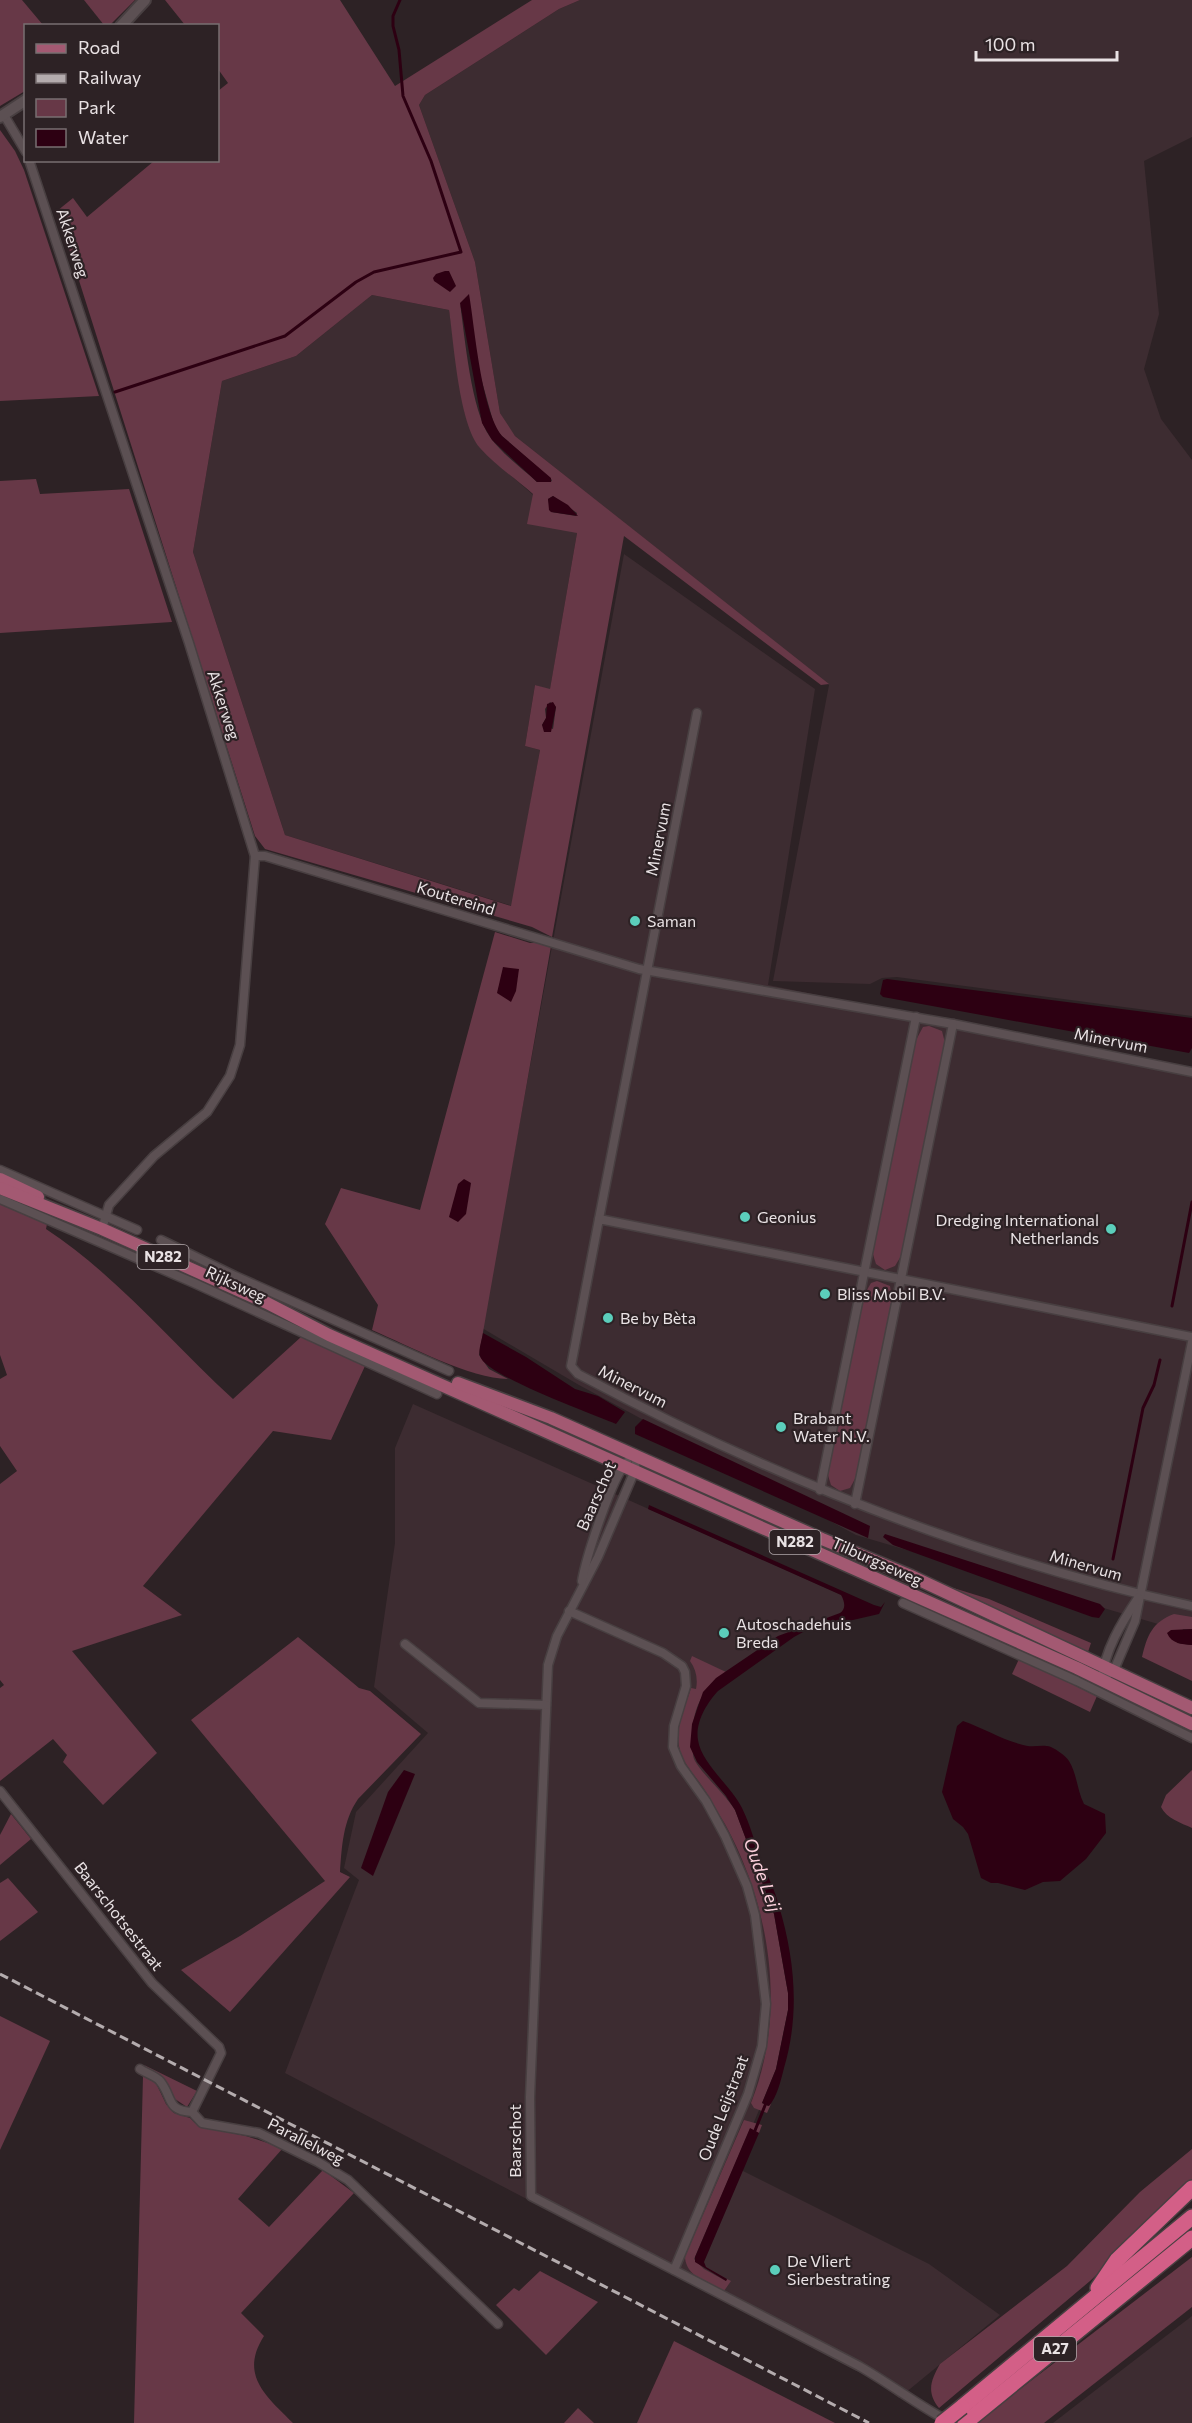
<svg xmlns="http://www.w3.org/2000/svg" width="1192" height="2423" viewBox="0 0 1192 2423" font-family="Commissioner,sans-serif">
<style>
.built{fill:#3d2c31}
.green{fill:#673847;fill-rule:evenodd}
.water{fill:#2d0012}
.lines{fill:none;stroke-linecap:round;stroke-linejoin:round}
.stream{stroke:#2d0012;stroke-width:3}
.minor-casing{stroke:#483f41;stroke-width:11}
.tertiary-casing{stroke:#483f41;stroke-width:14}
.primary-casing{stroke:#483f41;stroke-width:15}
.motorway-casing{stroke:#483f41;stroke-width:18}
.minor{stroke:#5c5053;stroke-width:8}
.tertiary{stroke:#5c5053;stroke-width:10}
.primary{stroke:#a35972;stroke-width:12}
.motorway{stroke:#d35f87;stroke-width:15}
.rail{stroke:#b4acae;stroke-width:3;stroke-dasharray:9 4.5;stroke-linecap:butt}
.motorway-bridge-casing{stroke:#483f41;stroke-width:18;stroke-linecap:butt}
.motorway-bridge{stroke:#d35f87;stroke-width:15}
.poi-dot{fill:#5bcebb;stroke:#2d2225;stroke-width:2}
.labels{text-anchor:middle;stroke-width:4.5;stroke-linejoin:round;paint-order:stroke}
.shield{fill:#2d2225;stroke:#b1a8ab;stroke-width:1.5}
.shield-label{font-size:15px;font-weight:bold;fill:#e9e2e4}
.street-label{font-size:16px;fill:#e9e2e4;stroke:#2d2225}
.poi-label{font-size:16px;fill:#e9e2e4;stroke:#2d2225;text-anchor:start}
.water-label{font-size:18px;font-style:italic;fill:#fbcfdb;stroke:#2d2225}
</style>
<rect width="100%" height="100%" fill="#2d2225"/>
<g class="built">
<polygon points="580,0 1192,0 1192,137 1144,161 1159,314 1144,369 1161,419 1192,460 1192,1016 897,977 882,978 870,984 773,981 829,685 515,436 507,426 500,413 475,262 419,105 425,95 559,9"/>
<polygon points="372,295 449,310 465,414 475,440 485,453 577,533 550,690 535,685 525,746 540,750 512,906 285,835 193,552 222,381 296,356"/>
<polygon points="624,554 815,689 768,985 1192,1070 1192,1634 856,1535 579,1385 482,1328"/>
<polygon points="413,1404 855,1601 849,1613 808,1625 716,1678 703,1692 699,1701 690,1734 726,1796 788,1993 762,2103 735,2167 929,2264 1000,2315 899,2398 876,2381 285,2073 359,1880 344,1868 356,1812 428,1733 374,1687 395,1543 395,1448"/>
<polygon points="1192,2316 1192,2423 1053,2423"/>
</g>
<g class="green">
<polygon points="0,0 22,0 43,25 26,26 25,91 0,106"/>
<polygon points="84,0 135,0 109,26 104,25"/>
<path d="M165 0H340L395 86 532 0H580L559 9 425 95 419 105 475 262 500 413 515 436 829 684 821 685 624 536 552 937 532 927 265 849 255 836 57 211 73 198 87 217 154 161 218 160V91L228 83 218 69V26L185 25ZM372 295 449 310C454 344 459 424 480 448 495 465 516 479 533 494L527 524 577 533 550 689 535 685 525 746 540 750 511 906 285 835 193 552 222 381 296 356ZM460 303 495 428 502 436 552 480 551 482H537C522 468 502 454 490 437 471 410 465 338 460 303ZM553 496 577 513 576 516 551 512 548 499ZM550 702 556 707 553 729 542 725 546 718 545 709Z"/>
<polygon points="0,130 15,151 24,170 99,396 0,401"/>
<polygon points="36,479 40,494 129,489 172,622 0,633 0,481"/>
<path d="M495 932 530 943H543L551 946 479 1355 489 1369 508 1379C471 1379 407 1345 372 1330L378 1305 325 1224 341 1188 420 1210Z"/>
<polygon points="929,1026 942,1031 945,1043 901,1256 895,1266 885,1270 876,1264 872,1251 915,1042 923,1027"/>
<path d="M0 1203 47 1224 46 1229C116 1275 171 1342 233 1399L301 1337 365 1366 331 1440 273 1431 143 1586 182 1615 72 1651 157 1753 103 1805 63 1762 67 1755 53 1739 0 1781V1688L4 1685 0 1680V1484L17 1471 0 1446V1379L7 1375 0 1355Z"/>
<polygon points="877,1281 890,1286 892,1298 856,1477 850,1488 840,1491 831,1485 827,1472 863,1297 871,1283"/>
<polygon points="931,1581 989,1599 1091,1643 1088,1652"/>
<path d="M1174 1614 1192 1617V1629H1183L1177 1643 1192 1645V1681L1142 1657C1147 1636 1152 1622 1174 1614Z"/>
<path d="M298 1637 359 1688 370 1691 421 1734 358 1799C343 1821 342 1845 340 1872L350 1877 230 2012 181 1970 240 1936 325 1881 191 1720Z"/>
<path d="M692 1656 726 1672C702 1689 691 1710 693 1740 693 1745 692 1753 694 1759 699 1771 726 1795 735 1810L774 1914 788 1993V2010L776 2069 762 2103 768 2106 771 2104 767 2113 754 2108 751 2103C787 2013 771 1908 725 1824 718 1813 711 1800 704 1789 695 1775 681 1762 679 1746 675 1727 686 1705 691 1688L696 1689C698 1679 696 1669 690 1661Z"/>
<polygon points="1019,1659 1097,1696 1090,1712 1012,1674"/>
<path d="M1192 1770V1828C1181 1823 1166 1818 1161 1807L1166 1795Z"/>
<polygon points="11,1814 31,1839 0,1865 0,1835"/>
<polygon points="8,1878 38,1912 0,1941 0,1883"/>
<polygon points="0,2016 50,2041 0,2150"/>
<polygon points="144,2065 197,2091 187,2107 175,2099 167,2087"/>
<path d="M143 2076 156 2083 166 2104 174 2113 190 2118 195 2123 202 2127 246 2136 283 2148 238 2199 269 2227 323 2170 354 2193 241 2313 264 2336C239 2375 266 2396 293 2423H134Z"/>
<path d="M744 2120 762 2125 759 2133 750 2129 694 2259 704 2269 726 2281 727 2279 731 2281 724 2291C708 2283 685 2276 685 2256Z"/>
<path d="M1192 2149V2184L1090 2281 939 2408C926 2392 931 2380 940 2364L1067 2266 1140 2192Z"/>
<polygon points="1192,2257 1192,2307 1044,2423 976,2423"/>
<polygon points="540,2271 598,2302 546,2355 496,2305 514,2288 519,2291"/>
<polygon points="674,2341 835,2423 637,2423"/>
<polygon points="578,2408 594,2423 564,2423"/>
</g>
<g class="water">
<polygon points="445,271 449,271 456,286 450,292 434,281 433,278 436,274"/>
<path d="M469 294C475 329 481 409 502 436L551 478V482H537L492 440 482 423 460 303Z"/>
<polygon points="553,496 568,505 578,516 551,512 549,510 548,499"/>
<polygon points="553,702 556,707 551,732 544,732 542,725 546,718 547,704"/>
<polygon points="503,967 519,969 516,991 511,1002 497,993"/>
<polygon points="887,979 1192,1018 1192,1048 1189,1053 883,997 880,994 883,980"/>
<polygon points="464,1179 471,1183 466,1214 458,1222 449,1217 458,1184"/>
<path d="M483 1333 526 1357 575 1389 598 1396 625 1412 616 1424C595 1415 484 1375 480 1356 478 1350 482 1340 483 1333Z"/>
<polygon points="643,1419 870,1526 868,1538 635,1434 635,1427"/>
<path d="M649 1505 874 1605 881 1607 885 1602 879 1614 805 1631 794 1637 718 1691C707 1703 695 1722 698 1740 701 1763 731 1786 742 1808 750 1824 755 1843 761 1860 767 1875 775 1890 779 1906 795 1960 800 2014 784 2068 781 2080 777 2097 769 2106L762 2103 776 2069 788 2010V1993L774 1914 735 1810 726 1796 697 1762 690 1747 692 1724 703 1692 716 1678 778 1636 840 1613C846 1609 845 1602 841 1595L648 1509Z"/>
<polygon points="885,1534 1100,1604 1105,1609 1099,1618 1092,1617 893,1545 883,1537"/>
<path d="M1192 1629V1645C1181 1644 1172 1644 1167 1633L1171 1630Z"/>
<path d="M963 1721C983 1728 1003 1740 1023 1745 1033 1748 1042 1744 1051 1747 1057 1750 1065 1755 1069 1761 1077 1774 1077 1790 1084 1804L1105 1814 1106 1833 1086 1859 1060 1881 1043 1882 1025 1890 998 1883H991L981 1878 968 1834 963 1827 953 1819 942 1792 957 1726Z"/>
<polygon points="404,1770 415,1774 373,1876 361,1868 388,1792"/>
<polygon points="750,2128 759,2133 704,2262 706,2267 727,2279 726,2281 695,2262 695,2257"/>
</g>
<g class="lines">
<g class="stream">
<polyline points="115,392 285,336 356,282 374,272 461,252 431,161 403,96 399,50 393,26 393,16 400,0"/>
<polyline points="1172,1306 1192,1202"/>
<polyline points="1113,1559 1143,1408 1154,1385 1160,1360"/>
<polyline points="754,2133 766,2103"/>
</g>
<defs>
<g id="minor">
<polyline points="4,115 26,152"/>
<polyline points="29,160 189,643 255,856 240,1045 230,1076 207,1112 154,1156 109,1205 102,1229"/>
<polyline points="255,856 265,856 639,969 953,1024 1192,1072"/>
<polyline points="0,1170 137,1230"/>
<polyline points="0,1199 194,1283 437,1394"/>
<polyline points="599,1219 697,713"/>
<polyline points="161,1240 235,1276 449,1371"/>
<path d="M1192 1337 599 1219 571 1366 578 1374C773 1478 976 1559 1192 1606"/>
<path d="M636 1455 635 1470 598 1557 557 1636 548 1665 530 2097 531 2196 859 2366C889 2383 916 2404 946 2420"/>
<polyline points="820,1490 916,1017"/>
<polyline points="855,1504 953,1024"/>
<path d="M582 1581C586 1558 612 1476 627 1462"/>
<polyline points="903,1603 1077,1681 1192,1738"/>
<polyline points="569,1611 663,1653 682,1666 685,1672 686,1686 674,1726 673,1747 681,1766 706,1801 725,1836 747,1886 755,1915 766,2004 762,2046 748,2094 674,2270"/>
<polyline points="405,1644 479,1703 546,1705"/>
<polyline points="1109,1674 1114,1670 1135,1621 1192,1342"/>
<path d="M1102 1680C1104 1651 1122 1622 1138 1598"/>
<polyline points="0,1791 152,1983 219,2047 221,2053 192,2112"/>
<path d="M140 2069C146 2073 156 2076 160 2081 173 2097 166 2111 192 2112L202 2123 259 2133 318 2162 348 2180 498 2324"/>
</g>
<g id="tertiary">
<polyline points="121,26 145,0"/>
<polyline points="0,117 26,100"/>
</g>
<g id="primary">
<polyline points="0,1179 38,1197"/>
<polyline points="0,1188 102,1229 267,1303 329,1335 1077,1668 1192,1724"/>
<polyline points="458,1383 551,1418 822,1539 911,1576 1192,1708"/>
</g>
<g id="motorway">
<polyline points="1098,2288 1117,2260 1192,2188"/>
<polyline points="962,2407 1192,2217"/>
<polyline points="965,2423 1192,2238"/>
</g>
</defs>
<use href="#minor" class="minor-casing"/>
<use href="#tertiary" class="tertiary-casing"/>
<use href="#primary" class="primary-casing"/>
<use href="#motorway" class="motorway-casing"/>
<use href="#minor" class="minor"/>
<use href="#tertiary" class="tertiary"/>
<use href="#primary" class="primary"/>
<use href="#motorway" class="motorway"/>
<polyline class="rail" points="0,1974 869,2423"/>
<defs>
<polyline id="motorway-bridge" points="942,2423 962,2407"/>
</defs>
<use href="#motorway-bridge" class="motorway-bridge-casing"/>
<use href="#motorway-bridge" class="motorway-bridge"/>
</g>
<g class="poi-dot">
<circle cx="635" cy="921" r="6"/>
<circle cx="745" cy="1217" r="6"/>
<circle cx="1111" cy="1229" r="6"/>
<circle cx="825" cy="1294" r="6"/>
<circle cx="608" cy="1318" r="6"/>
<circle cx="781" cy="1427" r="6"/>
<circle cx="724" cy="1633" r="6"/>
<circle cx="775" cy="2270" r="6"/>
</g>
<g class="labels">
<g class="shield">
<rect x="137.5" y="1245" width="51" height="24" rx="4.5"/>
<rect x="769.5" y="1530" width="51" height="24" rx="4.5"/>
<rect x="1034" y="2337" width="42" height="24" rx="4.5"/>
</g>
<g class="shield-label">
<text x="163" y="1262">N282</text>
<text x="795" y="1547">N282</text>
<text x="1055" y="2354">A27</text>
</g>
<g class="street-label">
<text transform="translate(73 243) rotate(72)" y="6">Akkerweg</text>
<text transform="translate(224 705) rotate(72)" y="6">Akkerweg</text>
<text transform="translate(658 839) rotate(-79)" y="6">Minervum</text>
<text transform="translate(456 898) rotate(17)" y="6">Koutereind</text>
<text transform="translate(1111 1040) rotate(11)" y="6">Minervum</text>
<text transform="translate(236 1284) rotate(25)" y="6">Rijksweg</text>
<text transform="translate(633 1386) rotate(27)" y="6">Minervum</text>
<text transform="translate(596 1496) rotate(-66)" y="6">Baarschot</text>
<text transform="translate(877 1561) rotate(24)" y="6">Tilburgseweg</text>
<text transform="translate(1086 1565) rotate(16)" y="6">Minervum</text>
<text transform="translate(119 1916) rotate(52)" y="6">Baarschotsestraat</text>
<text transform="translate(723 2108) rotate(-69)" y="6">Oude Leijstraat</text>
<text transform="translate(306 2141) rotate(27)" y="6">Parallelweg</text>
<text transform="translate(515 2141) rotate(-90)" y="6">Baarschot</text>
</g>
<g class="poi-label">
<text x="647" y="927">Saman</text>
<text x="757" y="1223">Geonius</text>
<text x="1099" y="1226" text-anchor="end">Dredging International<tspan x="1099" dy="18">Netherlands</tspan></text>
<text x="837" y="1300">Bliss Mobil B.V.</text>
<text x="620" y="1324">Be by Bèta</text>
<text x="793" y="1424">Brabant<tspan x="793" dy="18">Water N.V.</tspan></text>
<text x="736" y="1630">Autoschadehuis<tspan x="736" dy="18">Breda</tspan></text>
<text x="787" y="2267">De Vliert<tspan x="787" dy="18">Sierbestrating</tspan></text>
</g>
<g class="water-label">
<text transform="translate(762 1875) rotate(70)" y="6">Oude Leij</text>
</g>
</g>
<rect x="24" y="24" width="195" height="138" fill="#2d2225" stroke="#786f71" stroke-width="1.5"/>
<rect x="36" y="44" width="30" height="9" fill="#a35972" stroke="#786f71" stroke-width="1.5"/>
<text x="78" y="54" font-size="18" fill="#e9e2e4">Road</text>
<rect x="36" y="74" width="30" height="9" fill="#b4acae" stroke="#786f71" stroke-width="1.5"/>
<text x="78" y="84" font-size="18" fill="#e9e2e4">Railway</text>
<rect x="36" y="99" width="30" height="18" fill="#673847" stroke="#786f71" stroke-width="1.5"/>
<text x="78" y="114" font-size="18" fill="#e9e2e4">Park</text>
<rect x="36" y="129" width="30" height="18" fill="#2d0012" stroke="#786f71" stroke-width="1.5"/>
<text x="78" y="144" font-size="18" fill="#e9e2e4">Water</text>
<path d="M976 51v9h141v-9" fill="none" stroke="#e9e2e4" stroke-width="3"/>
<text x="985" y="51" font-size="18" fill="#e9e2e4" stroke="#2d2225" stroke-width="4.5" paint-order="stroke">100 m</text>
</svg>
